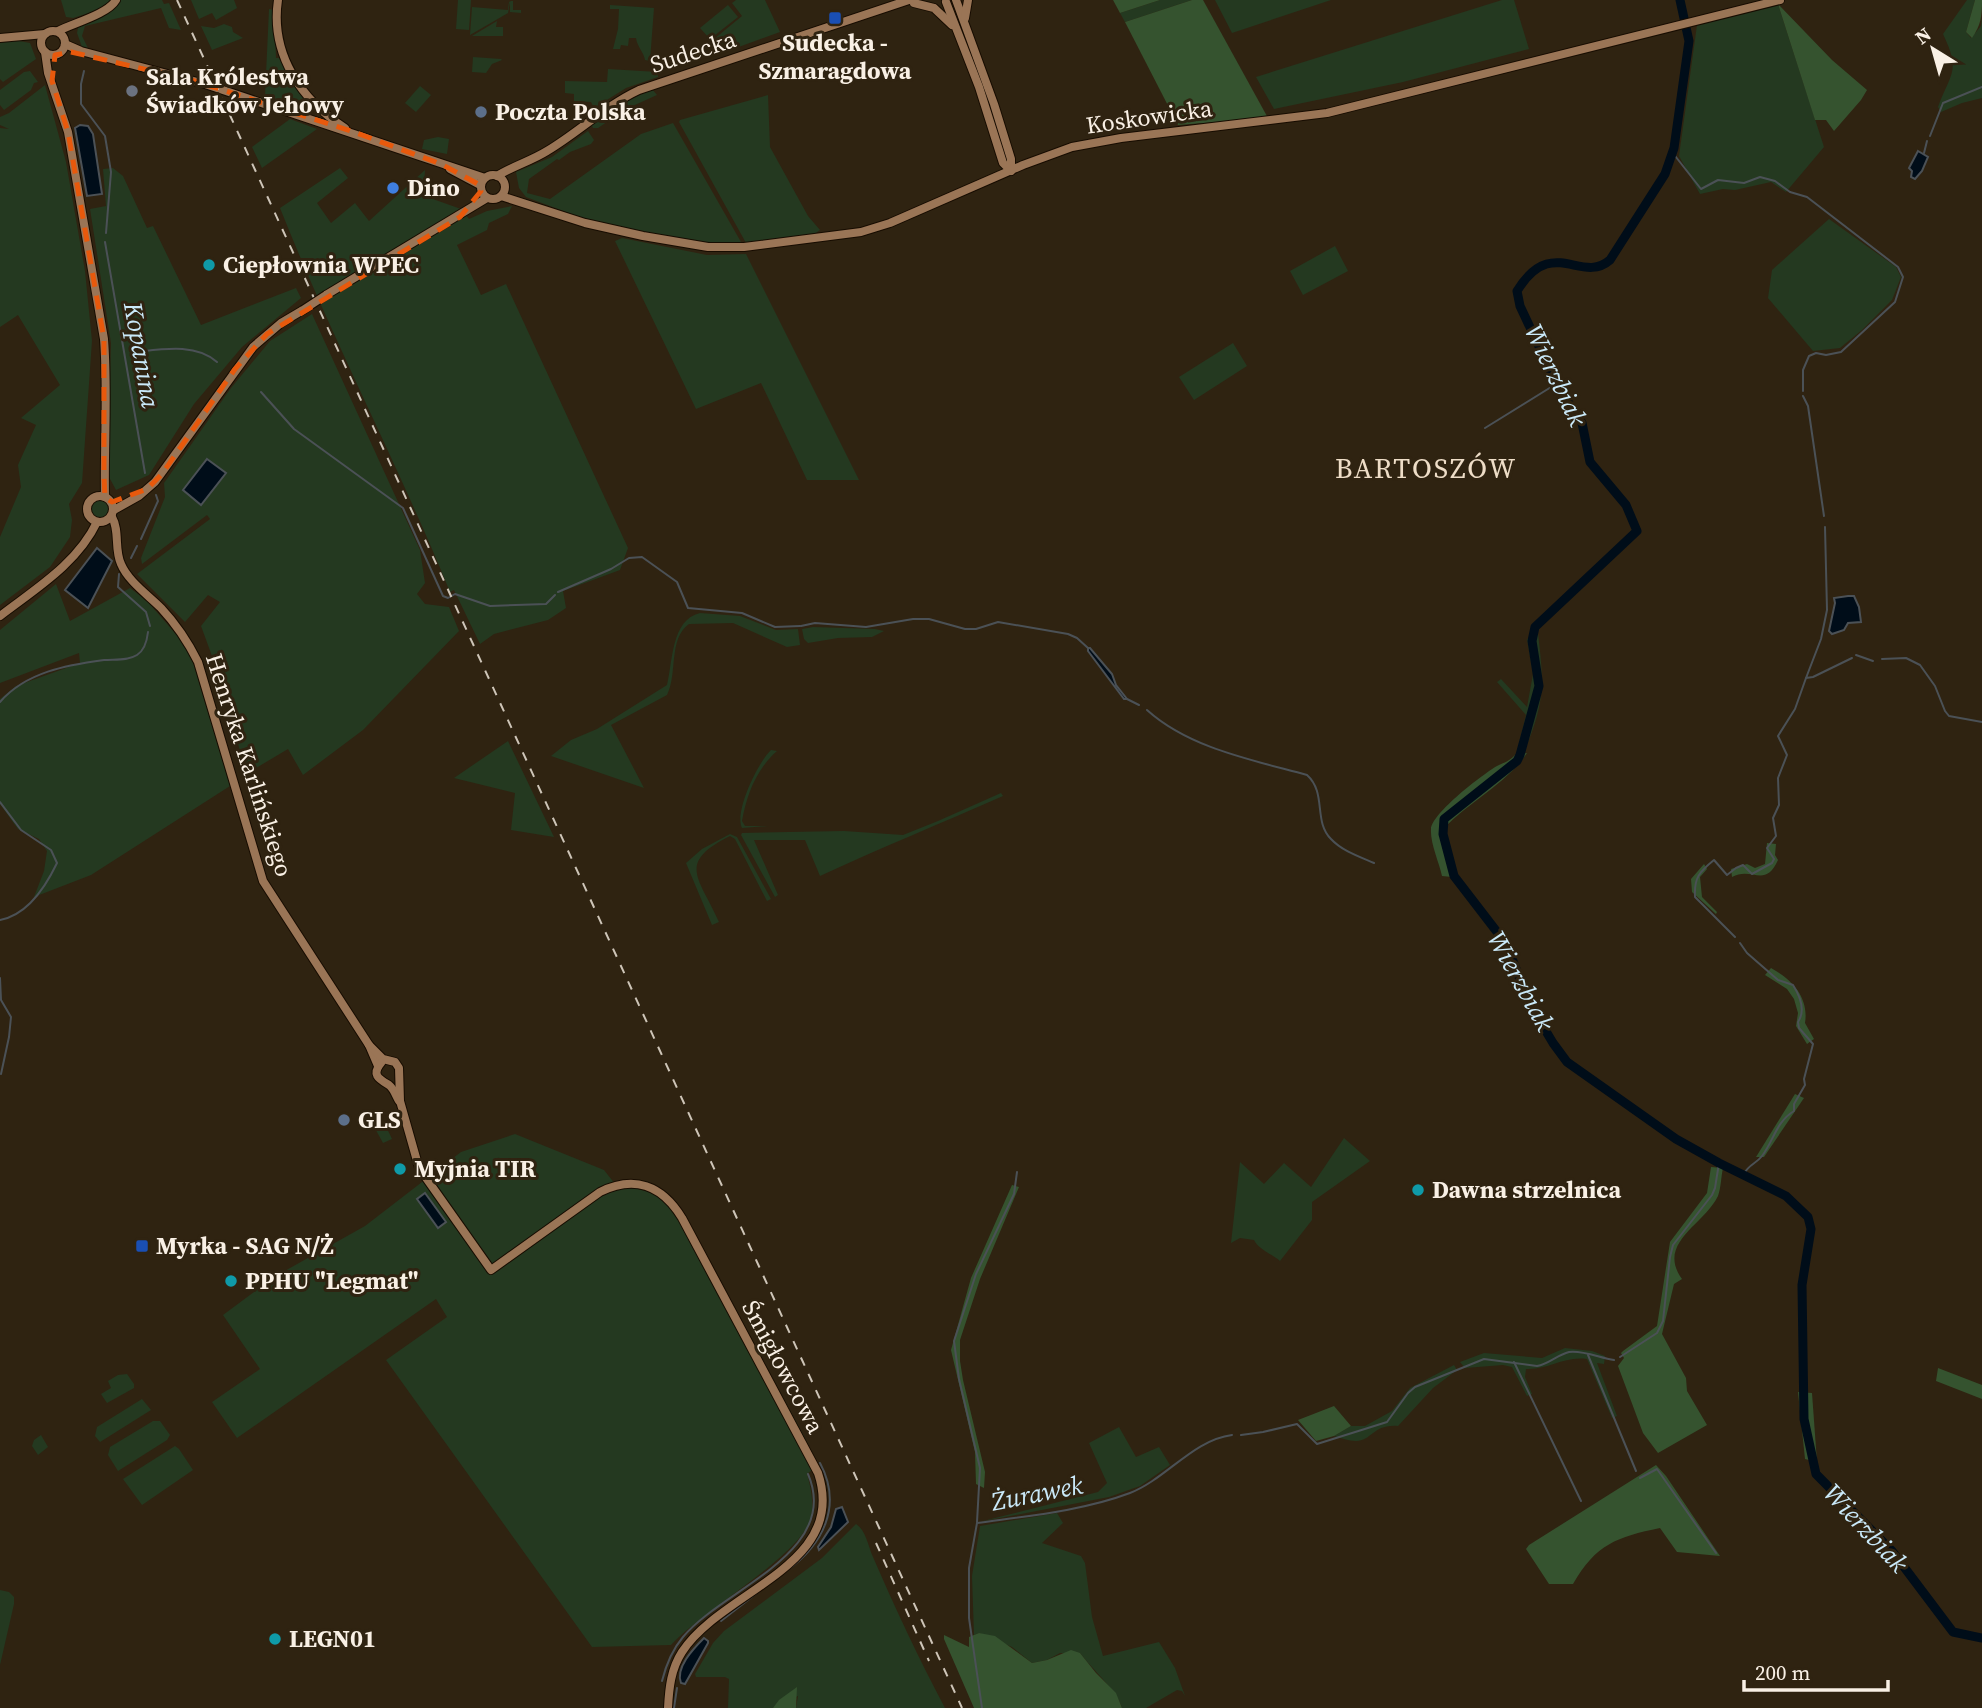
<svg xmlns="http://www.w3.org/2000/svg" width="1982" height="1708" viewBox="0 0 1982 1708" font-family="'Source Serif 4',serif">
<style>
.green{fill:#243920}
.forest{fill:#35532f}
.water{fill:#000d19;stroke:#4b5156;stroke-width:2}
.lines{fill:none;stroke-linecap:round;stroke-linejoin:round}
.stream{stroke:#4b5156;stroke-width:2}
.river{stroke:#000d19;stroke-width:9}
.secondary-casing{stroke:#170c00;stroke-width:10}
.secondary{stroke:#9a7556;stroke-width:8}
.rail{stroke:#cec5b8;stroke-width:2;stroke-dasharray:9 9;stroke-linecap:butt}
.secondary-bridge-casing{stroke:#170c00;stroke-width:10;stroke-linecap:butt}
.secondary-bridge{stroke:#9a7556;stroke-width:8}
.marked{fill:none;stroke:#e8590c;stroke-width:5;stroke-dasharray:14 9;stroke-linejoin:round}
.transit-dot{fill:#1a4fb4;stroke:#2f2311;stroke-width:2.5}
.worship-dot{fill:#6b7280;stroke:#2f2311;stroke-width:2.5}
.service-dot{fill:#5c6f8a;stroke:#2f2311;stroke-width:2.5}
.shop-dot{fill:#3f7fe0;stroke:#2f2311;stroke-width:2.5}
.culture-dot{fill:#0f9aa8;stroke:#2f2311;stroke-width:2.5}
.labels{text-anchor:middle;stroke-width:6;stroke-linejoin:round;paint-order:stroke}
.poi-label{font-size:24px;font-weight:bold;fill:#f9f0e5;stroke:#2f2311;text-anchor:start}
.street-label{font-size:24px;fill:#f9f0e5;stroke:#2f2311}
.water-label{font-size:26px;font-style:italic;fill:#cae9f9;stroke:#2f2311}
.quarter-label{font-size:28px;letter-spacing:2px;fill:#eeddc7;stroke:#2f2311}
</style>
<rect width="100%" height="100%" fill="#2f2311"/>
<g class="green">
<polygon points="61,0 111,0 102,9 73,18 66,17"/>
<polygon points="120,0 162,0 164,4 169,3 181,30 169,28 161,8 85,26 82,36 88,48 82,47 77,33 79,22"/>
<polygon points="191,0 234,0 237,8 216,20 212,13 199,19"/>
<polygon points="458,0 471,0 469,30 456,29"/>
<polygon points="736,0 765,0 780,32 711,57 708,44 742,16 732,3"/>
<polygon points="1160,0 1192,0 1125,22 1120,13"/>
<polygon points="1215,0 1331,0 1232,33"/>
<polygon points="1502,0 1514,0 1529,49 1403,82 1274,109 1256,77"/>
<path d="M1967 0H1975L1966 32 1971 38 1981 26 1982 18V98L1962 103 1941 112 1938 107C1951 72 1961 72 1943 34Z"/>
<polygon points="511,1 513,1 513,10 521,10 521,13 510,12 510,2 508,13 470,35 472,7 508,10 509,2"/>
<polygon points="1778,4 1824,147 1786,192 1771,182 1735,190 1723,189 1700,194 1679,156 1697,25"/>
<path d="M610 5 654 8 650 61 645 60C644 52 637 47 636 38H629L628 46 621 45 620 49H613L618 29 619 9H610Z"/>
<polygon points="728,5 738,17 710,39 700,28"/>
<polygon points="269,9 274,10 276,58 279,58 297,88 311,105 305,108 265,96"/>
<polygon points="497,21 496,27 503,27 503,36 472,36"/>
<polygon points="224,24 232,27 233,32 243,38 212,50 201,26 214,28"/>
<polygon points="9,39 30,43 36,59 3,82 0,79 0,41"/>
<polygon points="473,57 501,59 502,60 492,64 486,73 472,72"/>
<polygon points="608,69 658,72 658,77 626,88 594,108 591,102 574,101 574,94 565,93 565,81 607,82"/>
<polygon points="30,71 38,82 34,83 31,90 4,110 0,105 0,90 24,72"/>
<polygon points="45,85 66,162 85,271 92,341 82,483 69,504 72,520 70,537 50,567 0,605 0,537 21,487 18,465 36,425 21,418 60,385 18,315 0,327 0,128 9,129 0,125 0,117 9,113"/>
<polygon points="420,86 431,95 416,112 405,103"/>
<polygon points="652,89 657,95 626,109 598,128 593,128 591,124 626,101"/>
<polygon points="768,95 770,147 808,216 820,230 813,235 746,243 679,122 680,120"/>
<polygon points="290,119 317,129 262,168 252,147"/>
<polygon points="673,123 741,242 740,243 694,242 590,221 526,197 519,188 516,172 552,157 588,131 594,140 591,144 570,152 559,160 557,159 529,179 527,193 550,199 641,134"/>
<polygon points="438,137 449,139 447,154 422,149 424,140"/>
<polygon points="113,168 123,176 147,228 153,226 201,325 296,288 301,298 242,347 194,404 149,475 116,490 109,477 108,457 111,343 90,209 106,206 103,169"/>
<path d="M340 168 348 178 317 203 331 223 355 203 369 221 425 170 424 186 430 198 461 209 469 219 487 211 512 206 508 214 489 223 487 230 457 245 481 295 506 284 628 548 620 570 563 591 566 608 548 620 494 634 480 644 454 590 450 592C397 462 332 339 280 208Z"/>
<polygon points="1829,219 1896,267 1901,277 1892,300 1862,330 1840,348 1813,351 1768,298 1772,270"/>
<polygon points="622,238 707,255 746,254 859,480 807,480 761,383 696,409 615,241"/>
<polygon points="1335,246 1348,271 1303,295 1290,271"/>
<polygon points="312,314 420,550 425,583 417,594 425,604 449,607 459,631 363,730 303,775 288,749 246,774 223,686 201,626 220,602 208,595 185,622 137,574 210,519 207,515 142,564 141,558 165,497 164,483 231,388 270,341"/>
<polygon points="1233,343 1247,366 1194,400 1179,377"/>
<circle cx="100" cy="509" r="9"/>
<polygon points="56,584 70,621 130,588 147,601 189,649 230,786 91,875 34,897 44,871 47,851 39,839 18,829 0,804 0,699 16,686 80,663 79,653 0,683 0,630"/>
<path d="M700 613 740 616 776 630 798 629 800 645 787 647 733 623 689 624C668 639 678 673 667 695L611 725 644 788 551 756 571 740 597 729 667 685C673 661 671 620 700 613Z"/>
<polygon points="813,627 875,629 884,631 872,637 838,638 808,643 804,639 802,629"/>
<path d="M1538 633C1543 677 1546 698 1528 742L1518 747 1526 715 1497 682 1501 679 1527 707 1533 674 1527 639Z"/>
<polygon points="508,741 554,837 511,830 515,793 454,778"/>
<path d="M771 750 777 751C756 770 747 794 742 821L745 826H768L742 828C734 812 758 762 771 750Z"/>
<path d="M1001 793 1003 796C942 823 880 848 820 876L805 840H754L778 895 775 897 741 835 742 833 844 831 903 835 938 821Z"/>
<path d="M730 834 737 837 771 899 767 901 735 839 730 836C676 863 699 877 719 922L712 925 686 863 702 849Z"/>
<path d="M372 1123C385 1121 387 1128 392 1139L383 1143Z"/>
<path d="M515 1134 604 1170 619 1189C642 1186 655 1193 672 1207L812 1470 807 1474C811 1488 815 1506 810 1521 797 1557 701 1612 671 1645L592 1647 386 1360 447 1317 436 1299 237 1438 212 1402 260 1369 223 1315 274 1277 365 1226 461 1152Z"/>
<path d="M1344 1138 1370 1161 1312 1202V1220L1280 1261C1272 1254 1258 1249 1254 1240L1240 1238 1231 1243 1240 1162 1264 1184 1284 1163 1311 1187Z"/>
<polygon points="693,1232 810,1447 765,1370"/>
<path d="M1565 1348 1592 1351 1605 1356 1604 1364 1597 1363 1617 1416 1612 1418 1587 1359C1563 1356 1549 1370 1526 1369L1525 1377 1532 1394 1527 1396 1512 1367 1503 1365 1465 1368 1460 1362 1484 1353 1542 1358Z"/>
<path d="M1454 1365 1457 1370 1433 1388 1398 1426C1373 1424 1372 1441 1356 1441 1349 1441 1341 1438 1334 1436L1351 1426H1365L1392 1411 1410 1388Z"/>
<polygon points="127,1374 134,1384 134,1388 107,1403 101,1394 111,1388 108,1381 118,1375"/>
<polygon points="142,1399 151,1410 100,1442 95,1436 97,1427"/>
<polygon points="153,1421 160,1421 170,1435 167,1440 118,1471 108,1455 110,1447"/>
<polygon points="1119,1427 1136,1457 1159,1447 1170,1465 1140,1486 1109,1497 979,1522 1098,1492 1107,1483 1089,1443"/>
<polygon points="41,1435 48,1447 38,1455 32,1446 34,1440"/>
<polygon points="175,1446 179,1449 193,1470 142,1505 123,1479"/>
<path d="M1057 1513 1063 1523 1042 1543 1081 1556 1085 1563 1092 1617 1103 1656 1159 1642 1175 1668 1185 1696 1182 1691 1177 1690 1146 1708H1122C1118 1692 1092 1669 1080 1653H1060L1047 1660 1032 1663 1012 1647 979 1633 974 1635 972 1576 980 1526Z"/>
<path d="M856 1524C866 1530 868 1546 873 1557 895 1608 919 1659 945 1708H796L798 1696 773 1708H728L729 1679 725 1677H696L695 1674 713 1643 724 1631 822 1558Z"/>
<polygon points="0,1590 9,1592 14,1597 14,1604 0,1665"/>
</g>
<g class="forest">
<polygon points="1113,0 1160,0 1120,13"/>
<polygon points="1192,0 1203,0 1268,118 1178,125 1125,22"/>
<path d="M1975 0H1982C1982 16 1981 25 1972 38L1966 32Z"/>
<polygon points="1778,4 1832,60 1867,90 1861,100 1834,131 1826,120 1815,120"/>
<path d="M1527 753C1506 784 1470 801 1444 828L1446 854 1452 877 1442 876C1439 862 1430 843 1431 829 1432 813 1483 774 1497 766 1505 762 1508 762 1515 755Z"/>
<path d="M1767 843 1776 844 1775 855 1778 860C1765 889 1752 866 1732 877L1731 869 1747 864 1755 868 1765 864Z"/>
<polygon points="1704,864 1707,869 1700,877 1702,897 1717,912 1716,914 1692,892 1691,879"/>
<path d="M1771 968C1793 980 1809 998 1805 1023L1814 1039 1807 1044 1796 1026 1798 1013 1794 999 1787 989 1765 975Z"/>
<polygon points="1795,1094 1804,1098 1764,1157 1756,1157"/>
<path d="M1711 1167 1723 1168C1721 1177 1721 1188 1718 1196 1704 1225 1656 1243 1682 1279L1674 1284 1662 1334 1686 1378 1687 1391 1707 1425 1658 1453 1643 1433 1618 1366 1624 1358 1621 1353 1623 1351 1657 1326 1670 1242 1707 1193Z"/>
<polygon points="1012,1185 1019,1187 980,1279 960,1340 960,1361 963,1380 985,1472 984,1488 976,1484 975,1452 951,1350 971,1278"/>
<polygon points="1938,1368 1982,1385 1982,1399 1936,1381"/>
<polygon points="1798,1392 1812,1393 1817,1462 1805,1459"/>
<polygon points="1334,1406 1351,1426 1334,1436 1316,1441 1298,1420"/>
<path d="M1656 1465 1666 1476 1720 1556 1677 1552 1660 1528C1617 1537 1596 1544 1573 1584H1549L1526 1549 1529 1545Z"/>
<polygon points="979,1633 995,1636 1032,1663 1047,1660 1071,1650 1080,1653 1096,1673 1116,1693 1122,1708 974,1708 944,1639 944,1635 969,1647 969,1637"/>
<polygon points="797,1687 796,1708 773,1708 779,1700"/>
</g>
<g class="water">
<polygon points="80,125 88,126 93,134 102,194 87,196 75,128"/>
<polygon points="1918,151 1928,157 1922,171 1915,179 1911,177 1912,171 1909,168"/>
<polygon points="207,459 226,473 201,505 183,490"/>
<polygon points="97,548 112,561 88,608 65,590"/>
<polygon points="1848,596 1854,596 1859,607 1861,622 1848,623 1844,630 1832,634 1829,631 1835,603 1834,598"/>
<polygon points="1088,648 1090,648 1112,674 1116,685 1127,699 1124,699 1088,651"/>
<polygon points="425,1193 446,1222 438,1228 417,1199"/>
<polygon points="842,1507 848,1522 819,1550 818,1547 831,1527 836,1509"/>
<path d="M704 1638 708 1641V1643L685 1684 681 1683C675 1668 693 1649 704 1638Z"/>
</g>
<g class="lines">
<g class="stream">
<polyline points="84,71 81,84 81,104 105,136 111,172 106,233"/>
<polyline points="1930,136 1943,103 1982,87"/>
<polyline points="1672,152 1701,189 1718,180 1744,183 1760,177 1775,181 1790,192 1807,197 1898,267 1903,277 1895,302 1841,352 1826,355 1816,353 1809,356 1803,370 1803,391"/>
<polyline points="1924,153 1927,141"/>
<polyline points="105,242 145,473"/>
<path d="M136 352C163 349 196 343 217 362"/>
<polyline points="261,392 294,429 403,508 443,596 448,598 455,594 490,606 546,604 555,595"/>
<polyline points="1803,396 1808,406 1824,516"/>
<polyline points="1485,428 1556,384"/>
<polyline points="1825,527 1827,610 1821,639 1806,678 1813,677 1852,658"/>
<polyline points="141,539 158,501 156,495"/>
<polyline points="131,558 137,546"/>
<polyline points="119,574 118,587 146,612 150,626"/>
<polyline points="558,592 611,569 629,558 642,557 677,582 688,608 742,613 775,627 800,626"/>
<polyline points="801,626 815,623 866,627 913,619 929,619 965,629 976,629 998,622 1068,634 1077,638 1088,648"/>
<polyline points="1856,655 1873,661"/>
<polyline points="1882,659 1906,658 1920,665 1935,686 1945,711 1949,716 1982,722"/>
<polyline points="1127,699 1139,705"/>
<path d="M0 702C26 672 67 665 104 660 114 659 128 661 137 655 145 650 147 641 148 632"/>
<path d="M1147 710C1189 748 1252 760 1307 775 1327 793 1313 821 1331 839 1342 851 1360 857 1374 863"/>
<path d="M0 802 21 830 51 850 57 863C46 886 27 915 0 920"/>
<path d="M1735 937 1695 897C1694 878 1699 872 1714 860L1727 875 1736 868 1743 865 1752 874 1772 863 1774 859 1767 848 1776 836 1773 818 1779 805 1778 778 1787 755 1778 736 1795 709 1806 678"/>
<path d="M1740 943 1747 953 1778 980 1793 985C1800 996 1806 1010 1798 1022L1799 1028 1813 1044 1804 1079 1805 1085 1794 1104V1111C1776 1122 1774 1140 1762 1156 1755 1165 1750 1163 1743 1175"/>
<polyline points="0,978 1,1000 11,1017 9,1037 1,1074"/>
<polyline points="1588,1355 1636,1471"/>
<polyline points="1620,1357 1657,1333 1663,1321 1670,1257 1673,1245 1712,1195 1715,1188 1719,1163"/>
<polyline points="1514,1362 1581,1501"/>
<path d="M1241 1435 1263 1432 1297 1424 1317 1444 1387 1422 1408 1393 1415 1387 1484 1359 1537 1366C1549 1364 1557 1355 1569 1352 1583 1350 1600 1358 1614 1360"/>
<polyline points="1640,1478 1657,1469 1716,1553"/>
<polyline points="977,1522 980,1468 959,1379 954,1341 976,1274 1014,1194 1017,1172"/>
<path d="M786 1571C823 1545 843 1506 820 1463"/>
<polyline points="721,1621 762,1589"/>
<path d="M662 1681C666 1665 672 1650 683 1637 722 1589 842 1553 808 1474"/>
<polyline points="674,1708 677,1688"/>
<path d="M982 1708 969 1618V1568L977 1523C1027 1516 1082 1511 1130 1493 1166 1479 1193 1440 1232 1435"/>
</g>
<path class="river" d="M1680 0 1689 41 1674 148 1665 174 1610 260C1581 285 1552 234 1517 291L1520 306 1558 387 1582 423 1590 462 1626 505 1637 531 1535 627 1532 641 1539 686 1520 755 1517 761 1444 819 1443 834 1454 876 1504 941 1510 953 1528 1001 1553 1043 1567 1062 1676 1139 1719 1163 1786 1196 1808 1217 1811 1229 1802 1285 1804 1419 1816 1474 1892 1551 1953 1632 1982 1638"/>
<defs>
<g id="secondary">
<path d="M278 0C270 54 301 100 345 128"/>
<polyline points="956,0 994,104 1011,159 1011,171"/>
<polyline points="946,2 979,87 1003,163 1011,171"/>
<polyline points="914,3 934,8 952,25"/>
<polyline points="965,18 968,0"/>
<circle cx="53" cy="43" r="12"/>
<path d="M58 31C74 23 108 14 116 0"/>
<polyline points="0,38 45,34"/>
<polyline points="65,44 81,51 205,84 485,178"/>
<path d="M45 52 48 73 68 132 104 339C108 391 104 444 105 497"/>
<polyline points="450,169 480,185"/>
<circle cx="493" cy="187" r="12"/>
<path d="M497 176C513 166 531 161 547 151 579 132 605 106 639 90L909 0"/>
<polyline points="501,196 585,223 643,236 708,247 744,247 861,232 890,223 1023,165 1072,147 1121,138 1327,113 1780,0"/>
<polyline points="326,295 487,198"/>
<circle cx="100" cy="509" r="13"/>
<polyline points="114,510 139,496 155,482 253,347 281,323 303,310"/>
<path d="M112 517C120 531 114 549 121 564 128 581 148 595 161 608 176 624 188 642 198 662L263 881 369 1045 378 1066"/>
<path d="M0 616C35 589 77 564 97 522"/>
<path d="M369 1045 383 1059 395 1062 399 1068 400 1101 419 1168 491 1270 600 1192C634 1175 662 1185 682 1218L818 1473C849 1566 722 1590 682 1652 671 1669 669 1688 668 1708"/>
<path d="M381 1063C371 1075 379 1079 389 1085 394 1089 396 1096 399 1101"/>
</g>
</defs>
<use href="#secondary" class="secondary-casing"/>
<use href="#secondary" class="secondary"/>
<g class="rail">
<polyline points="177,0 962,1708"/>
<polyline points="876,1543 929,1661"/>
</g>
<defs>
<polyline id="secondary-bridge" points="303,310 326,295"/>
</defs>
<use href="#secondary-bridge" class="secondary-bridge-casing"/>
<use href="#secondary-bridge" class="secondary-bridge"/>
</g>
<path class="marked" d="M71 52 191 80 351 131 441 164 480 185 481 191 460 217 267 334 235 369 162 474 147 489 112 502 105 497 104 477V339L68 132 52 81 55 55Z"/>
<g class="transit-dot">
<rect x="828" y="11" width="14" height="14" rx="3.5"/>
<rect x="135" y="1239" width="14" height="14" rx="3.5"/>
</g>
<circle class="worship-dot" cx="132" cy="91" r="7"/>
<g class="service-dot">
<circle cx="481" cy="112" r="7"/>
<circle cx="344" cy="1120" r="7"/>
</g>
<circle class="shop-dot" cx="393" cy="188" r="7"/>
<g class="culture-dot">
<circle cx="209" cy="265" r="7"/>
<circle cx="400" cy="1169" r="7"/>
<circle cx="1418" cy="1190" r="7"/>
<circle cx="231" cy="1281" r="7"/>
<circle cx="275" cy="1639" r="7"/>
</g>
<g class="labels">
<g class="poi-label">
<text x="835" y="51" text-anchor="middle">Sudecka -<tspan x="835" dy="28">Szmaragdowa</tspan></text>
<text x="146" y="85">Sala Królestwa<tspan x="146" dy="28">Świadków Jehowy</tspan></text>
<text x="495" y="120">Poczta Polska</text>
<text x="407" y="196">Dino</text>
<text x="223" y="273">Ciepłownia WPEC</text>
<text x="358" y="1128">GLS</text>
<text x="414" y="1177">Myjnia TIR</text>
<text x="1432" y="1198">Dawna strzelnica</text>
<text x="156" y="1254">Myrka - SAG N/Ż</text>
<text x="245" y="1289">PPHU "Legmat"</text>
<text x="289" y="1647">LEGN01</text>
</g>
<g class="street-label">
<text transform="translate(693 52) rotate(-18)" y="8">Sudecka</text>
<text transform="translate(1149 117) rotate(-8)" y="8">Koskowicka</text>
<text transform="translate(249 765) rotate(72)" y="8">Henryka Karlińskiego</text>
<text transform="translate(783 1367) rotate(62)" y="8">Śmigłowcowa</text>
</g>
<g class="water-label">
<text transform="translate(142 355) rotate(80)" y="9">Kopanina</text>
<text transform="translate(1556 375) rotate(64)" y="9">Wierzbiak</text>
<text transform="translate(1521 981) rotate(61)" y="9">Wierzbiak</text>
<text transform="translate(1037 1493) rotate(-11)" y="9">Żurawek</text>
<text transform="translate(1866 1528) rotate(47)" y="9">Wierzbiak</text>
</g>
<g class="quarter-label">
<text x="1426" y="478">BARTOSZÓW</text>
</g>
</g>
<g transform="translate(1933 49) rotate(323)" stroke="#2f2311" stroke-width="5" paint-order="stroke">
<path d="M0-5L12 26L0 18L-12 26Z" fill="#f9f0e5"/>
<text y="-10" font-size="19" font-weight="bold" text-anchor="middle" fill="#f9f0e5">N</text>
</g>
<path d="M1744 1680v10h144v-10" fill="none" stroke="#f9f0e5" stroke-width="3.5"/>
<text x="1755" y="1680" font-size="21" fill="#f9f0e5" stroke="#2f2311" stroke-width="5" paint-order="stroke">200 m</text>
</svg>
